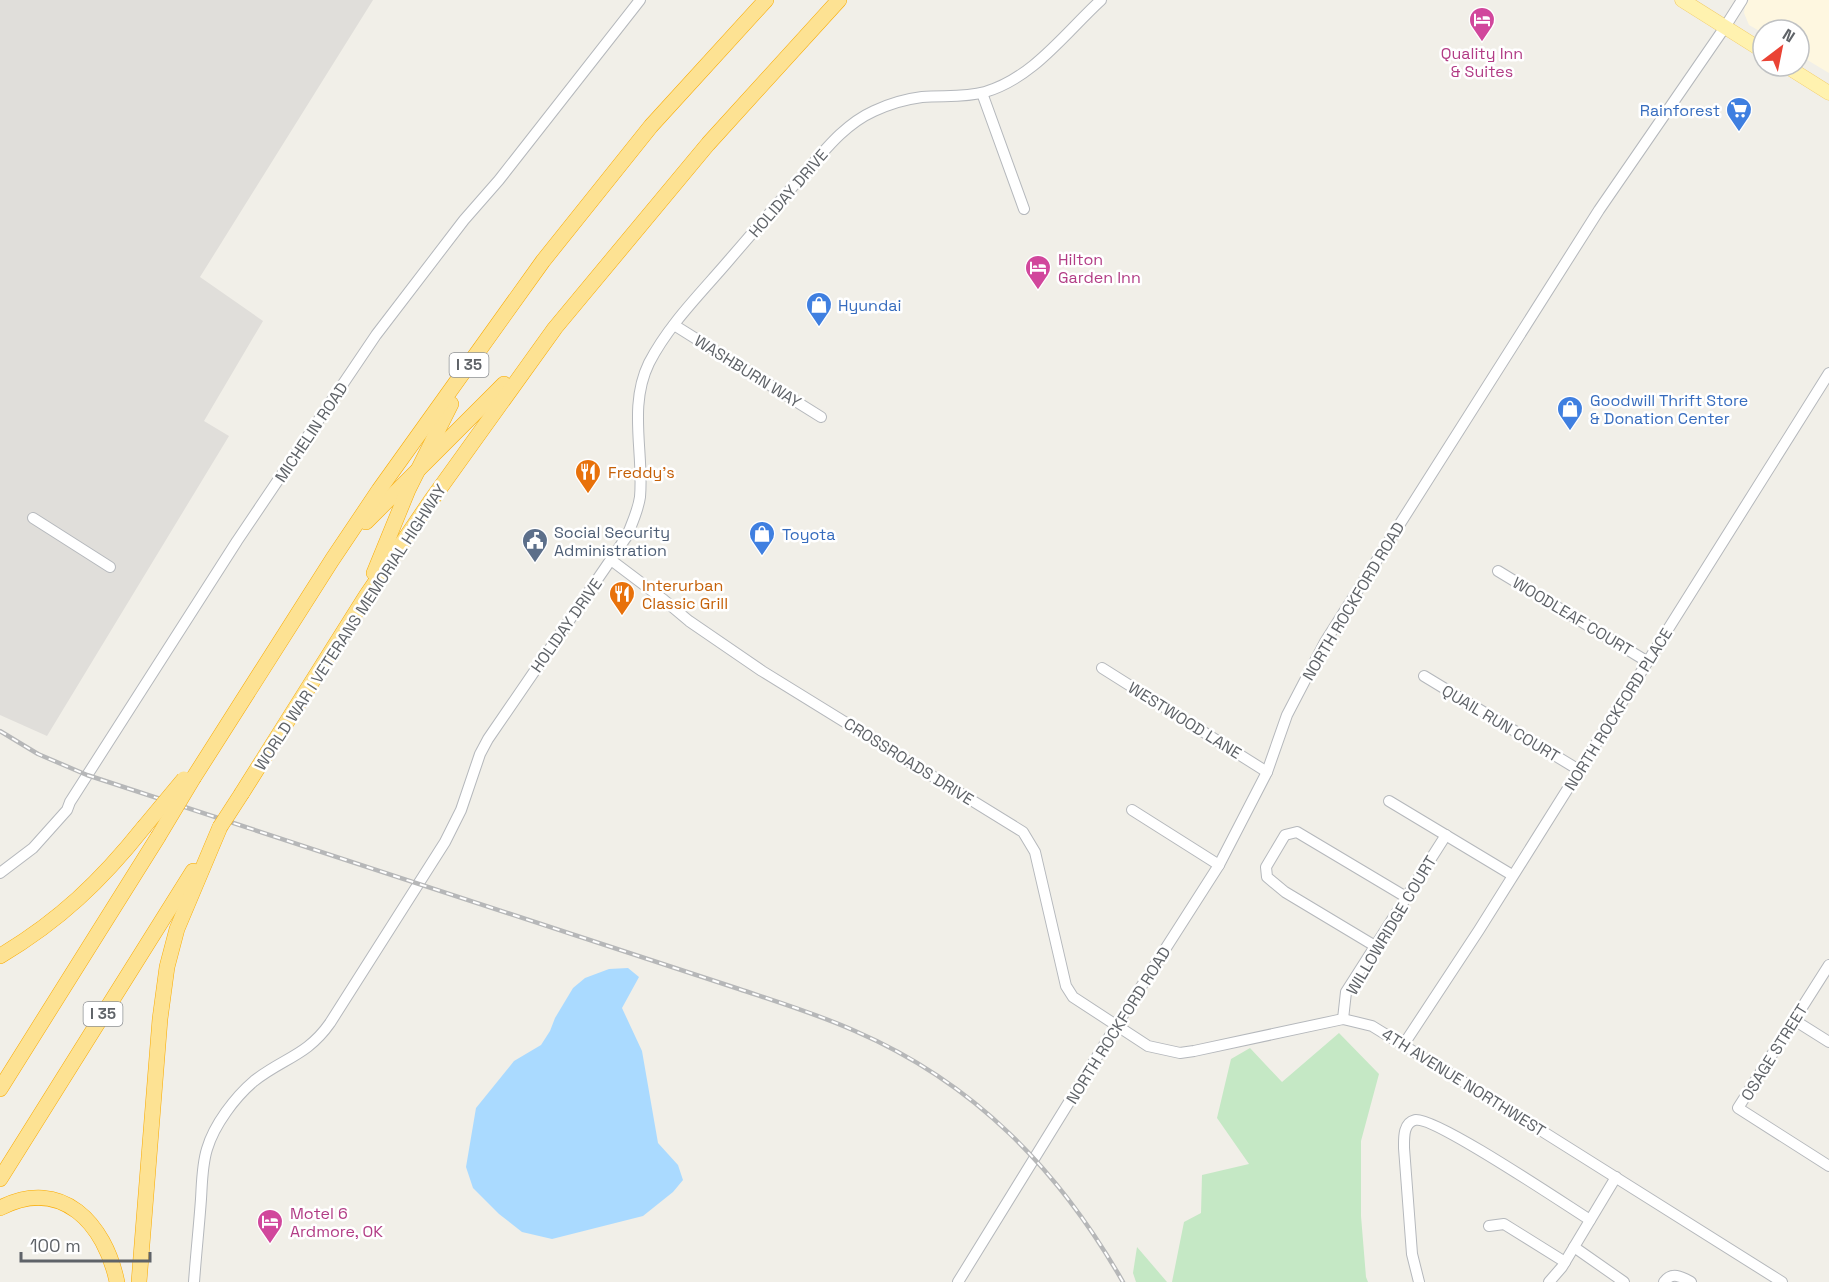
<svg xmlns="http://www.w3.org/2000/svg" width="1829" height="1282" viewBox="0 0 1829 1282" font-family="'Space Grotesk',sans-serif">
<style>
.commercial{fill:#fef7e0}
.industrial{fill:#e0deda}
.green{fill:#c5e8c5}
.water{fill:#aadaff}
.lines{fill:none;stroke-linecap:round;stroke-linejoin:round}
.minor-casing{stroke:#b5b8bc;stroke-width:12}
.major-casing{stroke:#f2c960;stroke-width:15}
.highway-casing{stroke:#f9ab00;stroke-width:16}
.minor{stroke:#fff;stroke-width:10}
.major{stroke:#fff2af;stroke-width:14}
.highway{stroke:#fde293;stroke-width:15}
.rail-casing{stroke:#b6b7b8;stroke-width:4.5}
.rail{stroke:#fff;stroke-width:2;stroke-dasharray:7;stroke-linecap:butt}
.highway-bridge-casing{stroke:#f9ab00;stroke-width:16;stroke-linecap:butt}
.highway-bridge{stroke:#fde293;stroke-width:15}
.labels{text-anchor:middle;stroke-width:5;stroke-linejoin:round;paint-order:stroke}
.shield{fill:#fff;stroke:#8f9295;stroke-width:1.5}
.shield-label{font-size:15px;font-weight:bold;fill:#5f6368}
.hotel-label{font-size:16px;fill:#b23c85;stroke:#fff;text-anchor:start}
.shop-label{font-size:16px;fill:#366cbe;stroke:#fff;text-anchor:start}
.street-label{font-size:16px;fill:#5f6368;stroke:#fff}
.food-label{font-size:16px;fill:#c56008;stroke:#fff;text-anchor:start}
.service-label{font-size:16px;fill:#4e5e75;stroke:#fff;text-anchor:start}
</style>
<rect width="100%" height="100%" fill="#f1efe8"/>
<polygon class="commercial" points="1749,0 1829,0 1829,73 1799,55 1799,30 1763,30 1763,33 1749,25 1744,13 1745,6"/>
<polygon class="industrial" points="0,0 373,0 200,277 263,321 204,421 229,436 47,736 0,715"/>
<g class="green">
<polygon points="1339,1033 1379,1074 1361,1141 1361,1216 1366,1277 1368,1282 1172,1282 1184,1222 1201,1213 1202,1175 1249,1164 1217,1118 1231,1059 1250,1048 1282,1082"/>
<polygon points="1137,1247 1167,1282 1136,1282 1133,1273"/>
</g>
<polygon class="water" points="628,968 639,977 622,1008 642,1051 658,1143 678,1165 683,1180 673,1192 643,1216 552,1239 522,1232 499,1214 473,1188 466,1167 476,1108 514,1061 541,1045 550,1031 555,1018 573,988 585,978 609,969"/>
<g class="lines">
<defs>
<g id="minor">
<polyline points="982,93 1024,209"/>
<polyline points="674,325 821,417"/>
<polyline points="33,518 110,567"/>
<polyline points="611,560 664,600 689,621 762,671 1023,832 1035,852 1066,986 1073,997 1148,1046 1180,1053 1194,1051 1343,1019 1372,1026 1483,1094 1782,1282"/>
<polyline points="1498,571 1648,662"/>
<polyline points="1102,668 1267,772"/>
<polyline points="1424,676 1579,770"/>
<polyline points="1389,801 1512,875"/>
<polyline points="1132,810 1219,865"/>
<polyline points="0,873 33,848 67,810 70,802 237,541 376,335 464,220 499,180 640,0"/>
<polyline points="1375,946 1285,892 1267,877 1266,867 1285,835 1297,832 1406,897"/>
<polyline points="1829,965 1738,1108 1829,1166"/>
<polyline points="1343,1019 1346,992 1446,835"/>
<polyline points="1794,1020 1829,1042"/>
<polyline points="1404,1044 1479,930 1829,373"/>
<polyline points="1489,1226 1504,1224 1565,1262"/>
<polyline points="1574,1247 1624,1282"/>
<path d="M194 1282C196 1254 199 1227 201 1199 202 1183 202 1165 207 1149 214 1125 235 1097 254 1081 283 1058 307 1056 330 1023L445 842 461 810 480 754 488 739 627 536C632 523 638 511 640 497 644 453 628 406 649 363 669 324 702 292 730 259 754 231 779 202 804 174 825 150 845 124 874 111 889 104 906 99 922 97 943 95 964 98 985 92 1033 78 1065 33 1101 0"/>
<polyline points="958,1282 1116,1026 1219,865 1267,772 1287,715 1325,642 1599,210 1725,27 1742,0"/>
<path d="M1419 1282 1412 1254 1404 1148C1404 1138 1403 1123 1415 1120 1433 1115 1566 1205 1590 1220"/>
<polyline points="1549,1282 1562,1267 1616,1177"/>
<path d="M1664 1282C1672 1271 1682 1277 1691 1282"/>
</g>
<g id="major">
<polyline points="1682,0 1763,51"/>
<polyline points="1786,66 1829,93"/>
</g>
<g id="highway">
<polyline points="366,522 504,384"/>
<polyline points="374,573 408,490 451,404"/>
<polyline points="194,777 332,560 379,490 543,261 651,126 766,0"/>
<polyline points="242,793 366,596 430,502 555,328 708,144 839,0"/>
<path d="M0 956C59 921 101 881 144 827"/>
<polyline points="0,1089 158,837"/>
<polyline points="0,1179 193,871"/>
<path d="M0 1208C62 1176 105 1224 117 1282"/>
<polyline points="139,1282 160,1019 167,967 177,929 220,827"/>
</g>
</defs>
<use href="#minor" class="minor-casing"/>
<use href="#major" class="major-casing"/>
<use href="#highway" class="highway-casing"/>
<use href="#minor" class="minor"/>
<use href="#major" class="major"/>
<use href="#highway" class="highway"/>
<defs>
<path id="rail" d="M0 731 38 754 87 775 739 989C778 1002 817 1014 855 1031 975 1083 1059 1170 1123 1282"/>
</defs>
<use href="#rail" class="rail-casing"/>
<use href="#rail" class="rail"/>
<defs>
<g id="highway-bridge">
<polyline points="144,827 184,779"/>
<polyline points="220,827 242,793"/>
<polyline points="158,837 194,777"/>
</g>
</defs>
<use href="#highway-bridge" class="highway-bridge-casing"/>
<use href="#highway-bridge" class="highway-bridge"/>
</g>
<defs>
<symbol id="hotel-pin" viewBox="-11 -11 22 30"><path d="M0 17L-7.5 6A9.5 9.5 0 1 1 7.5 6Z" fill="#d1479c" stroke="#fff"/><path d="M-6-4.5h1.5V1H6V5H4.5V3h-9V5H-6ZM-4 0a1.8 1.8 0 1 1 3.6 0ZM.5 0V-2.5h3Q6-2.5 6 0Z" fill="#fff"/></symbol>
<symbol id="supermarket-pin" viewBox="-11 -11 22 30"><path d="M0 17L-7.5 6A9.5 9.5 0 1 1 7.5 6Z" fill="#3f7fe0" stroke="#fff"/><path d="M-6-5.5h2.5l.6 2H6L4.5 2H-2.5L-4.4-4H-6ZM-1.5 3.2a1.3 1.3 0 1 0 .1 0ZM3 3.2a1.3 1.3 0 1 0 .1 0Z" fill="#fff"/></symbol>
<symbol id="shop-pin" viewBox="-11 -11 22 30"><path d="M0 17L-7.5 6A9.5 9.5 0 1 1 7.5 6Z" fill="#3f7fe0" stroke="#fff"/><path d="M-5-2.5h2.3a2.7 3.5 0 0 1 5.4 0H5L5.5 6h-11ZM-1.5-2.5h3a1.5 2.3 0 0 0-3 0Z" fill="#fff"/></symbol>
<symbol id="restaurant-pin" viewBox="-11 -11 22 30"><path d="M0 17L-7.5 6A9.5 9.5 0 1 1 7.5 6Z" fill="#e8710a" stroke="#fff"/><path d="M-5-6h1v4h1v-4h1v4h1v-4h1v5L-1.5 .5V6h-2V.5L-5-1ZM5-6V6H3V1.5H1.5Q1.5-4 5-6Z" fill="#fff"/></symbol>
<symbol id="civic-pin" viewBox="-11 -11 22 30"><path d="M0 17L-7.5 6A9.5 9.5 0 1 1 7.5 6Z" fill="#5c6f8a" stroke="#fff"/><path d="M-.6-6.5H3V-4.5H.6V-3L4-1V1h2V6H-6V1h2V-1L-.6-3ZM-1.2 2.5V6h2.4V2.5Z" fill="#fff"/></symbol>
</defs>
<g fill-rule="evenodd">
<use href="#hotel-pin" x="1467" y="5" width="30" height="40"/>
<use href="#supermarket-pin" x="1724" y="95" width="30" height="40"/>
<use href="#hotel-pin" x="1023" y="253" width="30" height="40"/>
<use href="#shop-pin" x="804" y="290" width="30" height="40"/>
<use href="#shop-pin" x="1555" y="394" width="30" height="40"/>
<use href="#restaurant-pin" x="573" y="457" width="30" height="40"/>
<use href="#shop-pin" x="747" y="519" width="30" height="40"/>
<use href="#civic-pin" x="520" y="526" width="30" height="40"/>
<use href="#restaurant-pin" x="607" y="579" width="30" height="40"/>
<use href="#hotel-pin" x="255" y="1207" width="30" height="40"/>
</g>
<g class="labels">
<g class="shield">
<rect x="449.5" y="353" width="39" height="24" rx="4.5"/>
<rect x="83.5" y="1002" width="39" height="24" rx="4.5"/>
</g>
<g class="shield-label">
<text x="469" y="370">I 35</text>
<text x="103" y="1019">I 35</text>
</g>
<g class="hotel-label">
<text x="1482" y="59" text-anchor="middle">Quality Inn<tspan x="1482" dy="18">&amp; Suites</tspan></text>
<text x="1058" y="265">Hilton<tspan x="1058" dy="18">Garden Inn</tspan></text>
<text x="290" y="1219">Motel 6<tspan x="290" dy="18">Ardmore, OK</tspan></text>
</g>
<g class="shop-label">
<text x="1720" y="116" text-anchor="end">Rainforest</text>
<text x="838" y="311">Hyundai</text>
<text x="1590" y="406">Goodwill Thrift Store<tspan x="1590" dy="18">&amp; Donation Center</tspan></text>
<text x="782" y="540">Toyota</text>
</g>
<g class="street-label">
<text transform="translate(788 193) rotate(-49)" y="6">HOLIDAY DRIVE</text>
<text transform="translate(748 371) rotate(32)" y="6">WASHBURN WAY</text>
<text transform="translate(311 432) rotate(-56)" y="6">MICHELIN ROAD</text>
<text transform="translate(1353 601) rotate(-59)" y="6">NORTH ROCKFORD ROAD</text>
<text transform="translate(1573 616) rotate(31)" y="6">WOODLEAF COURT</text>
<text transform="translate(566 625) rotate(-55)" y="6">HOLIDAY DRIVE</text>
<text transform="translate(350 627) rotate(-57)" y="6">WORLD WAR I VETERANS MEMORIAL HIGHWAY</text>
<text transform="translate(1618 709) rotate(-58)" y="6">NORTH ROCKFORD PLACE</text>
<text transform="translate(1185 720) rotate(32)" y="6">WESTWOOD LANE</text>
<text transform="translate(1501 723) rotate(31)" y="6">QUAIL RUN COURT</text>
<text transform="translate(909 761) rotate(32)" y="6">CROSSROADS DRIVE</text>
<text transform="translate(1391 925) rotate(-59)" y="6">WILLOWRIDGE COURT</text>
<text transform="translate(1118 1025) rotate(-58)" y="6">NORTH ROCKFORD ROAD</text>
<text transform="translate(1774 1052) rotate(-58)" y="6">OSAGE STREET</text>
<text transform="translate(1464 1082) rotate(32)" y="6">4TH AVENUE NORTHWEST</text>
</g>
<g class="food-label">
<text x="608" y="478">Freddy's</text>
<text x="642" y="591">Interurban<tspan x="642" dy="18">Classic Grill</tspan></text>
</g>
<g class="service-label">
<text x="554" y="538">Social Security<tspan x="554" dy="18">Administration</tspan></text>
</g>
</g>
<g transform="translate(1781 48) rotate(32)"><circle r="28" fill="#ffffff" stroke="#bfc1c3" stroke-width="1.5"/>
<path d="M0-4.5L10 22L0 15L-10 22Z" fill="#ea4335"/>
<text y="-9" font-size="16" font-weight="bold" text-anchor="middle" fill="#5f6368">N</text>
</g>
<path d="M21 1252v9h129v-9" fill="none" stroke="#5f6368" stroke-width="3"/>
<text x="30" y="1252" font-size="18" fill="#5f6368" stroke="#ffffff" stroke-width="4.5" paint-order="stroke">100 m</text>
</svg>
